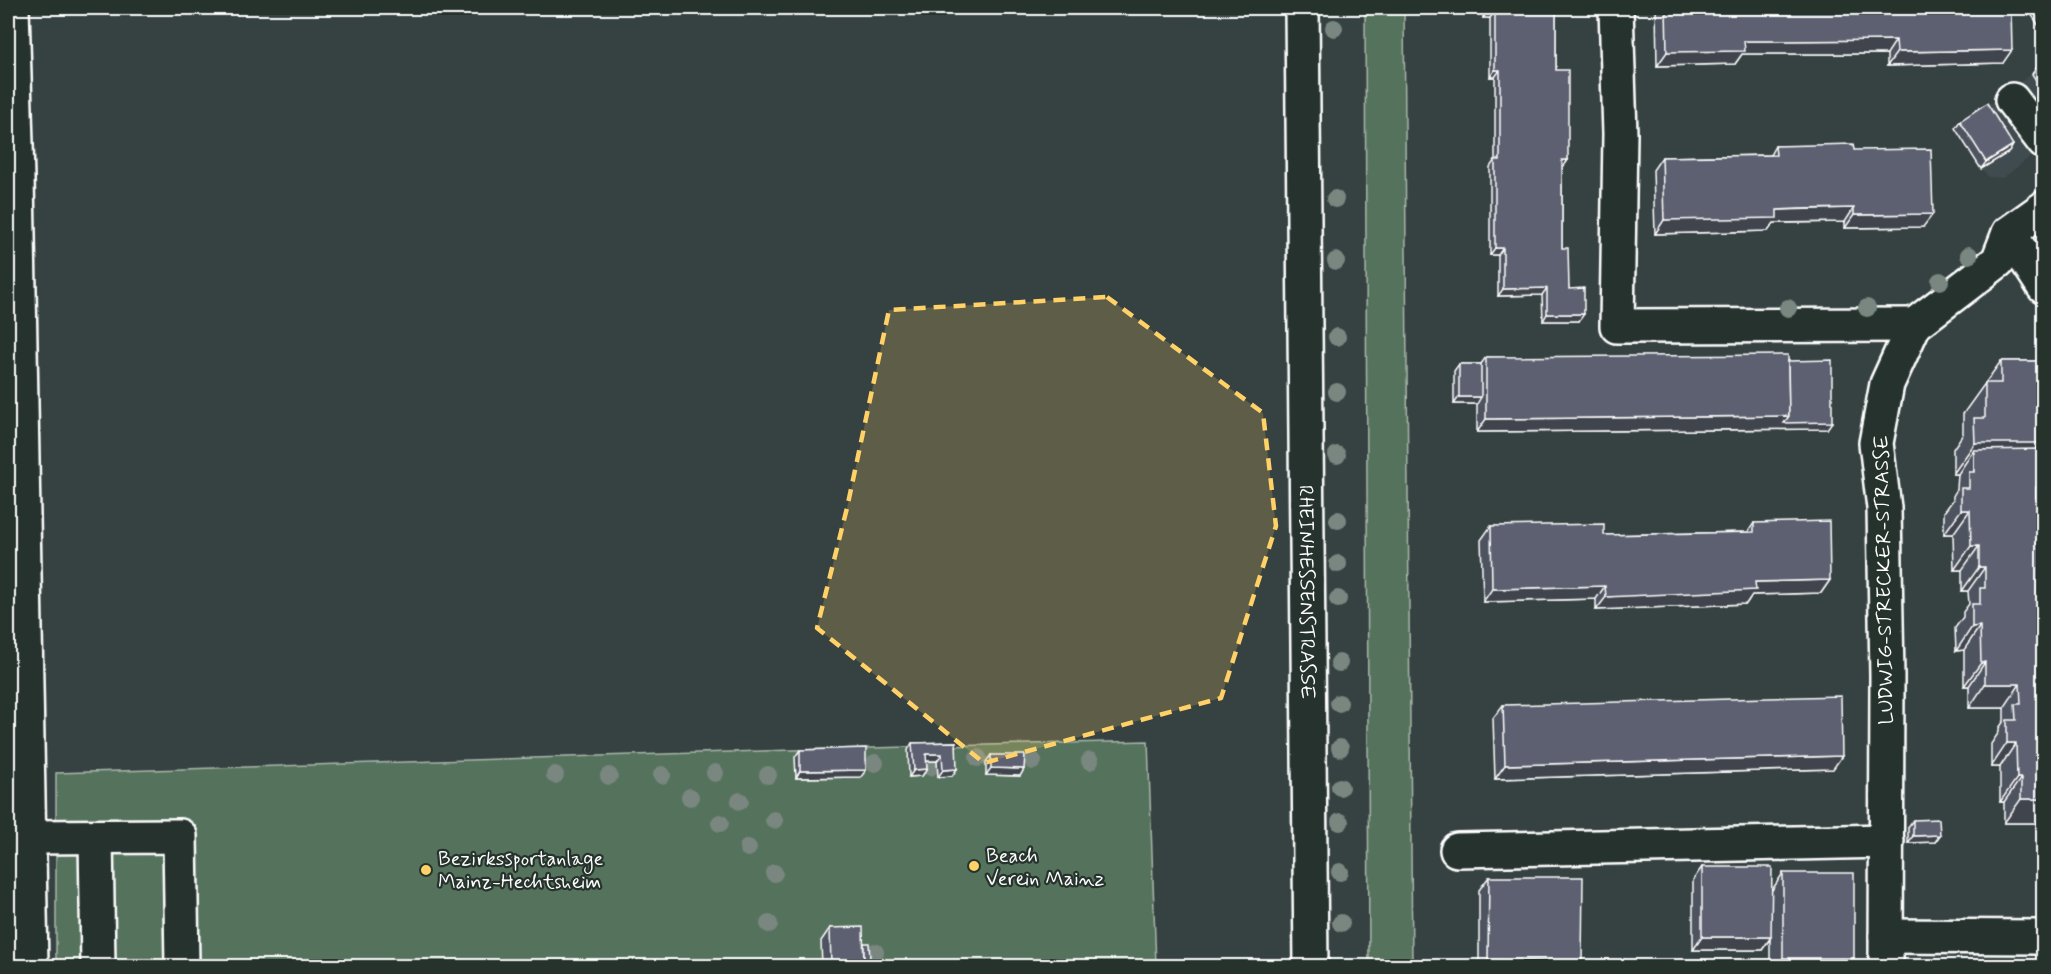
<svg xmlns="http://www.w3.org/2000/svg" width="2051" height="974" viewBox="0 0 2051 974" font-family="Mynerve,sans-serif">
<style>
.built{fill:#414b4f}
.green{fill:#54725b;stroke:#aab8ad;stroke-width:1.5}
.lines{fill:none;stroke-linecap:round;stroke-linejoin:round}
.minor-casing{stroke:#fff;stroke-width:38}
.major-casing{stroke:#fff;stroke-width:38}
.minor{stroke:#26332d;stroke-width:33}
.major{stroke:#26332d;stroke-width:33}
.tree{fill:#7a8781}
.wall{fill:#4e535f;stroke:#fff;stroke-width:1.5}
.shaded-wall{fill:#40444e;stroke:#fff;stroke-width:1.5}
.building{fill:#5b616f;stroke:#fff;stroke-width:1.5}
.marked{fill:#ffd166;fill-opacity:0.2;stroke:#ffd166;stroke-width:4.5;stroke-dasharray:12 8;stroke-linejoin:round}
.poi-dot{fill:#ffd166;stroke:#26332d;stroke-width:2}
.labels{text-anchor:middle;stroke-width:4.5;stroke-linejoin:round;paint-order:stroke}
.street-label{font-size:20px;fill:#fff;stroke:#26332d}
.poi-label{font-size:20px;fill:#fff;stroke:#26332d;text-anchor:start}
</style>
<rect width="100%" height="100%" fill="#364141"/>
<filter id="ink" filterUnits="userSpaceOnUse"><feTurbulence type="fractalNoise" baseFrequency=".0167" numOctaves="2"/><feDisplacementMap in="SourceGraphic" scale="12" xChannelSelector="R" yChannelSelector="G"/><feConvolveMatrix kernelMatrix="1 2 1 2 8 2 1 2 1" color-interpolation-filters="sRGB"/></filter>
<g filter="url(#ink)">
<polygon class="built" points="2043,66 2043,147 2003,178 1988,177 1955,128"/>
<g class="green">
<polygon points="1365,8 1404,8 1412,966 1369,966"/>
<polygon points="1148,741 1156,966 56,966 56,773 793,750"/>
</g>
<g class="lines">
<defs>
<g id="minor">
<polyline points="12,8 17,178 31,966"/>
<polyline points="1616,8 1620,134 1617,326 1914,325"/>
<polyline points="2012,100 2044,142"/>
<polyline points="2009,233 2044,287"/>
<polyline points="30,837 180,836 182,966"/>
<polyline points="96,838 98,966"/>
<polyline points="1457,850 1887,841"/>
<polyline points="1886,936 2044,937"/>
<polyline points="1886,966 1887,676 1884,508 1876,443 1887,384 1914,325 1998,261 2009,233 2044,208"/>
</g>
<g id="major">
<path id="s1" d="M1302 8 1311 966"/>
</g>
</defs>
<use href="#minor" class="minor-casing"/>
<use href="#major" class="major-casing"/>
<use href="#minor" class="minor"/>
<use href="#major" class="major"/>
</g>
<g class="tree">
<circle cx="1334" cy="28" r="9"/>
<circle cx="1335" cy="199" r="9"/>
<circle cx="1969" cy="255" r="9"/>
<circle cx="1336" cy="261" r="9"/>
<circle cx="1940" cy="281" r="9"/>
<circle cx="1788" cy="308" r="9"/>
<circle cx="1867" cy="308" r="9"/>
<circle cx="1337" cy="337" r="9"/>
<circle cx="1337" cy="392" r="9"/>
<circle cx="1337" cy="455" r="9"/>
<circle cx="1338" cy="520" r="9"/>
<circle cx="1338" cy="564" r="9"/>
<circle cx="1338" cy="599" r="9"/>
<circle cx="1339" cy="663" r="9"/>
<circle cx="1339" cy="703" r="9"/>
<circle cx="1340" cy="748" r="9"/>
<circle cx="978" cy="758" r="9"/>
<circle cx="1033" cy="761" r="9"/>
<circle cx="1090" cy="761" r="9"/>
<circle cx="875" cy="763" r="9"/>
<circle cx="930" cy="767" r="9"/>
<circle cx="715" cy="773" r="9"/>
<circle cx="555" cy="775" r="9"/>
<circle cx="662" cy="775" r="9"/>
<circle cx="768" cy="775" r="9"/>
<circle cx="609" cy="776" r="9"/>
<circle cx="1340" cy="787" r="9"/>
<circle cx="690" cy="797" r="9"/>
<circle cx="740" cy="801" r="9"/>
<circle cx="774" cy="820" r="9"/>
<circle cx="1340" cy="822" r="9"/>
<circle cx="720" cy="823" r="9"/>
<circle cx="748" cy="848" r="9"/>
<circle cx="1340" cy="872" r="9"/>
<circle cx="774" cy="873" r="9"/>
<circle cx="1341" cy="923" r="9"/>
<circle cx="769" cy="924" r="9"/>
<circle cx="875" cy="952" r="9"/>
</g>
<g class="wall">
<polygon points="1483,8 1556,8 1556,70 1568,160 1563,167 1562,167 1562,248 1569,289 1579,321 1543,321 1542,295 1498,296 1498,255 1490,255 1490,167 1495,160 1495,77 1490,77 1490,18 1483,18"/>
<polygon points="1656,8 2011,8 2003,63 1887,66 1887,54 1742,54 1735,64 1657,66"/>
<polygon points="2027,8 2043,8 2043,32"/>
<polygon points="2043,63 2043,91 2032,74 2037,67"/>
<polygon points="1960,121 2013,145 2009,152 1981,169 1955,128"/>
<polygon points="1775,146 1854,150 1923,227 1845,228 1845,222 1788,223 1774,223 1768,231 1655,234 1653,170 1662,157 1770,155"/>
<polygon points="1486,357 1788,361 1827,429 1477,432 1477,404 1454,404 1454,371 1459,364 1481,364"/>
<polygon points="2001,361 2043,361 2043,459 2039,459 2036,492 2043,614 2043,823 2004,823 2004,802 2000,802 2000,767 1991,767 1991,744 1999,732 1999,728 2004,721 2004,708 1969,708 1969,686 1964,686 1964,650 1956,651 1955,628 1963,617 1963,612 1969,604 1968,591 1962,591 1962,570 1954,570 1953,534 1944,534 1944,512 1953,500 1953,496 1957,489 1958,474 1953,474 1953,449 1963,434 1963,414"/>
<polygon points="1754,523 1830,580 1821,593 1752,595 1746,604 1596,610 1596,599 1483,602 1481,540 1491,526 1604,535 1748,532"/>
<polygon points="1503,705 1833,769 1495,779 1493,718"/>
<polygon points="956,742 952,776 938,777 937,761 926,761 927,769 922,776 909,777 908,750 912,743"/>
<polygon points="800,750 861,777 796,778 795,757"/>
<polygon points="991,755 1024,769 1020,776 986,775 986,762"/>
<polygon points="1913,820 1940,835 1935,842 1908,843 1908,827"/>
<polygon points="1702,867 1772,890 1783,873 1848,966 1770,966 1770,939 1762,950 1693,950 1693,880"/>
<polygon points="1489,877 1578,966 1479,966 1479,890"/>
<polygon points="830,928 864,943 870,959 875,966 822,966 821,941"/>
</g>
<g class="shaded-wall">
<polygon points="1488,11 1495,11 1490,18 1483,18"/>
<polygon points="1896,40 1887,54 1742,54 1735,64 1657,66 1667,52 1744,41"/>
<polygon points="2012,50 2003,63 1887,66 1897,52"/>
<polygon points="1495,70 1500,70 1495,77 1490,77"/>
<polygon points="2013,145 2009,152 1981,169 1986,162"/>
<polygon points="1562,160 1568,160 1563,167 1557,167"/>
<polygon points="1854,208 1845,222 1774,223 1768,231 1655,234 1664,220 1777,210"/>
<polygon points="1933,214 1923,227 1845,228 1854,215"/>
<polygon points="1495,248 1503,248 1498,255 1490,255"/>
<polygon points="1547,288 1542,295 1498,296 1503,289"/>
<polygon points="1547,314 1584,314 1579,321 1543,321"/>
<polygon points="1459,397 1481,397 1477,404 1454,404"/>
<polygon points="1789,416 1832,422 1827,429 1477,432 1486,419"/>
<polygon points="2039,421 2043,421 2043,438 2034,452 1974,472 1974,450 1958,474 1953,474 1975,443"/>
<polygon points="2043,446 2043,459 2034,459"/>
<polygon points="1961,510 1970,510 1953,534 1944,534"/>
<polygon points="1971,546 1979,546 1962,570 1954,570"/>
<polygon points="1979,567 1985,567 1968,591 1962,591"/>
<polygon points="1830,580 1821,593 1752,595 1746,604 1596,610 1606,597 1755,582"/>
<polygon points="1605,586 1596,599 1483,602 1492,589"/>
<polygon points="1980,626 1964,650 1956,651 1972,627"/>
<polygon points="1985,662 1969,686 1964,686 1981,663"/>
<polygon points="1985,684 2020,684 2004,708 1969,708"/>
<polygon points="2007,743 2016,743 2000,767 1991,767"/>
<polygon points="926,754 942,754 937,761 921,761"/>
<polygon points="1842,756 1833,769 1495,779 1505,765"/>
<polygon points="991,768 1024,769 1020,776 986,775"/>
<polygon points="927,769 922,776 909,777 914,770"/>
<polygon points="957,769 952,776 938,777 943,770"/>
<polygon points="866,770 861,777 796,778 800,771"/>
<polygon points="2017,778 2021,778 2004,802 2000,802"/>
<polygon points="2021,799 2043,799 2043,823 2004,823"/>
<polygon points="1940,835 1935,842 1908,843 1913,836"/>
<polygon points="1702,937 1771,937 1762,950 1693,950"/>
<polygon points="1783,958 1854,958 1848,966 1777,966"/>
<polygon points="1488,960 1582,962 1578,966 1484,966"/>
</g>
<g class="building">
<polygon points="1488,8 1556,8 1556,70 1568,70 1568,160 1562,160 1562,248 1568,248 1569,289 1584,288 1584,314 1547,314 1547,288 1503,289 1503,248 1495,248 1495,160 1500,160 1500,70 1495,70 1495,11 1488,11"/>
<polygon points="1666,8 2011,8 2012,50 1897,52 1896,40 1783,41 1744,41 1745,51 1667,52"/>
<polygon points="2036,8 2043,8 2043,18"/>
<polygon points="2043,63 2043,77 2037,67"/>
<polygon points="1987,103 2013,145 1986,162 1960,121"/>
<polygon points="1853,144 1854,150 1931,149 1933,214 1854,215 1854,208 1798,209 1777,210 1777,218 1664,220 1662,157 1776,155 1775,146"/>
<polygon points="1788,355 1789,416 1486,419 1486,357"/>
<polygon points="1832,360 1832,422 1784,423 1789,416 1788,361"/>
<polygon points="2001,361 2043,361 2043,421 2039,421 2039,443 1975,443 1974,418 1985,418 1985,383 2001,383"/>
<rect x="1459" y="364" width="22" height="33"/>
<polygon points="2039,449 2039,487 2036,487 2036,498 2043,498 2043,799 2021,799 2021,778 2017,778 2016,743 2007,743 2007,720 2016,720 2015,704 2021,704 2020,684 1985,684 1985,662 1981,663 1980,626 1972,627 1972,604 1980,604 1980,588 1985,588 1985,567 1979,567 1979,546 1971,546 1970,510 1961,510 1961,488 1969,488 1969,472 1974,472 1974,450"/>
<polygon points="1829,521 1830,580 1755,582 1756,590 1606,597 1605,586 1492,589 1491,526 1604,524 1604,535 1754,532 1754,523"/>
<polygon points="1841,696 1842,756 1505,765 1503,705"/>
<polygon points="956,742 957,769 943,770 942,754 926,754 927,769 914,770 912,743"/>
<polygon points="866,748 866,770 800,771 800,750"/>
<polygon points="991,755 1025,755 1024,769 991,768"/>
<polygon points="1939,819 1940,835 1913,836 1913,820"/>
<polygon points="1702,867 1772,867 1771,937 1702,937"/>
<rect x="1783" y="873" width="71" height="85"/>
<polygon points="1489,877 1583,877 1582,962 1488,960"/>
<polygon points="863,927 864,966 831,966 830,928"/>
<polygon points="864,943 869,943 870,959 875,959 875,966 864,966"/>
</g>
</g>
<path class="marked" d="M1107 297 1263 413 1276 526 1221 698 984 763 817 628 847 508 889 310Z"/>
<g class="poi-dot">
<circle cx="974" cy="866" r="6"/>
<circle cx="426" cy="870" r="6"/>
</g>
<g class="labels">
<g class="street-label">
<text transform="translate(1883 580) rotate(-91)" y="7">LUDWIG-STRECKER-STRASSE</text>
<text dy="7" stroke="none"><textPath href="#s1" startOffset="584">RHEINHESSENSTRASSE</textPath></text>
</g>
<g class="poi-label">
<text x="986" y="862">Beach<tspan x="986" dy="23">Verein Mainz</tspan></text>
<text x="438" y="865">Bezirkssportanlage<tspan x="438" dy="23">Mainz-Hechtsheim</tspan></text>
</g>
</g>
<rect width="2051" height="974" fill="none" stroke="#26332d" stroke-width="30"/>
<rect x="15" y="15" width="2021" height="944" fill="none" stroke="#fff" stroke-width="2" filter="url(#ink)"/>
</svg>
